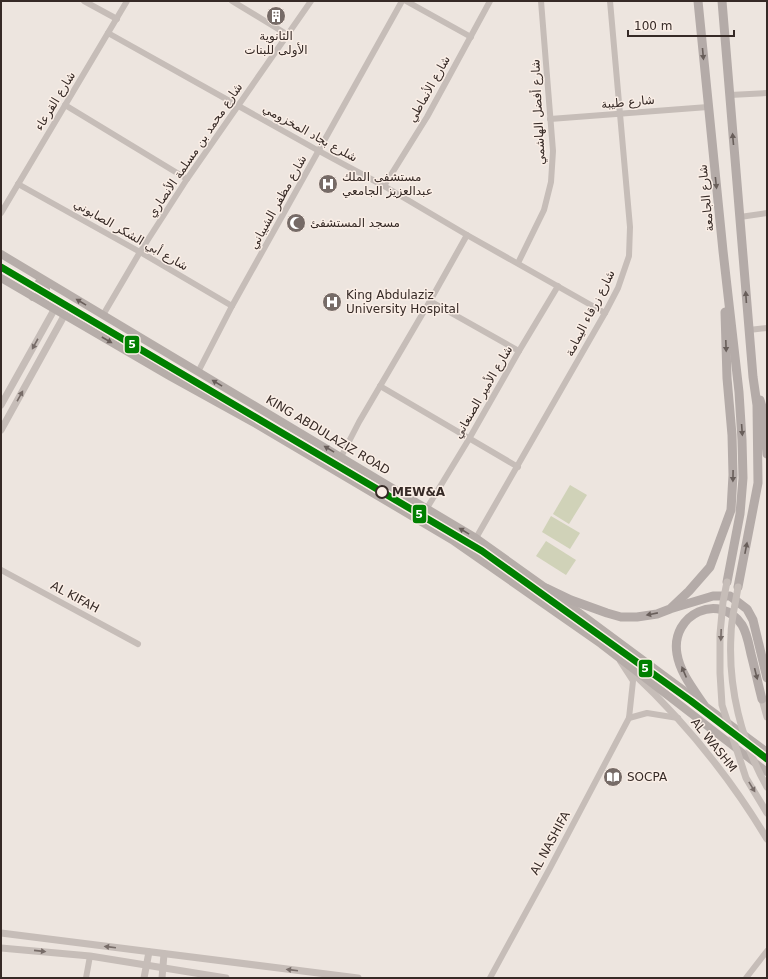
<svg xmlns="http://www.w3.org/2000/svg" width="768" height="979" viewBox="0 0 768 979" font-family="'DejaVu Sans',Vazirmatn,sans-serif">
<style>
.park{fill:#d0d2b8}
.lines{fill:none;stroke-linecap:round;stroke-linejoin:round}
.minor{stroke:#c6bdb8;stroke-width:6}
.tertiary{stroke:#c6bdb8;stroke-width:7}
.secondary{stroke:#b6ada9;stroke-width:8}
.primary{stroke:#b4aba8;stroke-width:9}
.tertiary-bridge{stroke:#c6bdb8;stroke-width:7}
.metro-1-casing{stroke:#faeee6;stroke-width:10}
.metro-1{stroke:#008000;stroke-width:7}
.oneway{fill:#685e5a}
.oneway2{fill:#695e5a}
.oneway3{fill:#776c68}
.stop-dot{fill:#faeee6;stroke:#362a26;stroke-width:2}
.labels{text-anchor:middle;stroke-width:3;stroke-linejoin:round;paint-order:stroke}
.poi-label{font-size:12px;fill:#362a26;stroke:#faeee6;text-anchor:start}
.street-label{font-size:12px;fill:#362a26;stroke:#faeee6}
.stop-label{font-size:12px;font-weight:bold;fill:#362a26;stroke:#faeee6;text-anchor:start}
.line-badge{stroke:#faeee6;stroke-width:1.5}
.badge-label{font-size:11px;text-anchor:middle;font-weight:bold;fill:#fff}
</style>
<rect width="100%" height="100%" fill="#ede5df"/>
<g class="park">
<polygon points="570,485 587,495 569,524 553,514"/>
<polygon points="551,516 580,533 570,549 542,532"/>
<polygon points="546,541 576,560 566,575 536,556"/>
</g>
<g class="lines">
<g class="minor">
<polyline points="84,1 117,19"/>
<polyline points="232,1 288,35"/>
<polyline points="406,1 471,37"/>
<polyline points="108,33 319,151 384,186 467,235 605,313"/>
<polyline points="730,95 767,93"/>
<polyline points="65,105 187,179"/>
<polyline points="550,119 708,107"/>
<polyline points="18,184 140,252 232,306"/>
<polyline points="384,186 427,117 490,1"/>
<polyline points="1,213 127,1"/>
<polyline points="740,217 767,213"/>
<polyline points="518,263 544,210 551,182 553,151 541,1"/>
<polyline points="430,301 519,351"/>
<polyline points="103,315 140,252 187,179 311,1"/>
<polyline points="749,330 767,328"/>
<polyline points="198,372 232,306 402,1"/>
<polyline points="380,386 518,467"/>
<polyline points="341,457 359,422 430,301 467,235"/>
<polyline points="427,508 469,439 519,351 558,286"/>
<polyline points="476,538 605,313 618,288 629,256 630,227 610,1"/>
<polyline points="1,570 138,644"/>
<polyline points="629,718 647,713 678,718"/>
<polyline points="86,978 90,956"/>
<polyline points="490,978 550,868 629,718 633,681 620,661"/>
<polyline points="746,978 767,951"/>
</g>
<g class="tertiary">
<polyline points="1,405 54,310"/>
<polyline points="1,430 64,316"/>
<path d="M633 673C685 722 730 777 767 839"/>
<polyline points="762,699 767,717"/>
<polyline points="1,933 358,978"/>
<polyline points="1,948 90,956 226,978"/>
<polyline points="144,978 149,952"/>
<polyline points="162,978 164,954"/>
</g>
<g class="secondary">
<polyline points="1,254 476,538 546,588 767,752"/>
<polyline points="1,278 171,377 256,424 452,540 601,644 767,772"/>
<path d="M33 297C40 298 47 297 46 288L39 282"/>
</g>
<g class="primary">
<polyline points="698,1 723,251 739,392 742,440 743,478 740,514 727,582"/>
<polyline points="722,1 753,377 757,405 758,483 738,587"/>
<polyline points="760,400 763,410 767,454"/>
<polyline points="546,588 571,600 607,613 621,617 637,617 657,614 670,609 689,591 710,567 731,510 733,475 732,435 727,378 725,312"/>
<polyline points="673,608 713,596 730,596 747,609 753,620 767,678"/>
<path d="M704 705C694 690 680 673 677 654 670 614 720 591 742 625 747 633 749 645 751 654 755 669 758 684 762 699"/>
</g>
<g class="tertiary-bridge">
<polyline points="727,582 723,602 720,634 720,673 722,705 746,778 767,813"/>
<path d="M738 587C736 602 731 619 731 635 728 687 741 741 767 787"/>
</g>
<defs>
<polyline id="metro-1" points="1,267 482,551 691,701 767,759"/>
</defs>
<use href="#metro-1" class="metro-1-casing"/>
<use href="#metro-1" class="metro-1"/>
</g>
<defs><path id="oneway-solid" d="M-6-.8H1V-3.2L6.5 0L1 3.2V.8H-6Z"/></defs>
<g class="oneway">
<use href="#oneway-solid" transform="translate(703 54) rotate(85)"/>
<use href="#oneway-solid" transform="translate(733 139) rotate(-95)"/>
<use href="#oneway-solid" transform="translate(716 183) rotate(84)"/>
<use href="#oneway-solid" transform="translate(746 297) rotate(-94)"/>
<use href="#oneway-solid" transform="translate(726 346) rotate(88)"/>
<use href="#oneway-solid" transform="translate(742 430) rotate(86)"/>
<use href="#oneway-solid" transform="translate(733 476) rotate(91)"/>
<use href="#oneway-solid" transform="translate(746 548) rotate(-79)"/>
<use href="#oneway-solid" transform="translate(652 614) rotate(169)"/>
<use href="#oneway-solid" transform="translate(684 672) rotate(-113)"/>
<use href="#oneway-solid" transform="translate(756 674) rotate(76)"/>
</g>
<g class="oneway2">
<use href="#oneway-solid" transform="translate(81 302) rotate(-149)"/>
<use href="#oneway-solid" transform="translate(107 340) rotate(30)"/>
<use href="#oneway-solid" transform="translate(217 383) rotate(-149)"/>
<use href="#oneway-solid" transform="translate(329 449) rotate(-149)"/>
<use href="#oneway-solid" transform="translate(464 531) rotate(-149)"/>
</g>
<g class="oneway3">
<use href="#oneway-solid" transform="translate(35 344) rotate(119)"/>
<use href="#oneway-solid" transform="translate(20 396) rotate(-61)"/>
<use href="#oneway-solid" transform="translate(721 635) rotate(92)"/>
<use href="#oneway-solid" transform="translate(752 787) rotate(59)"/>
<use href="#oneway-solid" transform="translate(110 947) rotate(-173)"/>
<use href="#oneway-solid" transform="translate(40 951) rotate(6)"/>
<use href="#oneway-solid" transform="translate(292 970) rotate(-173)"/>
</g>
<defs>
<symbol id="building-disc" viewBox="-11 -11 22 22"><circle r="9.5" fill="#766b67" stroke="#faeee6"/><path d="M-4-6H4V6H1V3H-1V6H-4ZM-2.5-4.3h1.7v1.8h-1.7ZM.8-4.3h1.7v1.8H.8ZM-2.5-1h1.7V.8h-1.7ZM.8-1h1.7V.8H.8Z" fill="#fff"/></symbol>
<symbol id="hospital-disc" viewBox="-11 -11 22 22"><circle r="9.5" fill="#766b67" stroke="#faeee6"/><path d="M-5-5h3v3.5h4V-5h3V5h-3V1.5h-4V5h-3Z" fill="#fff"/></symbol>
<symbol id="mosque-disc" viewBox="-11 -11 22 22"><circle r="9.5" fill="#766b67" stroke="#faeee6"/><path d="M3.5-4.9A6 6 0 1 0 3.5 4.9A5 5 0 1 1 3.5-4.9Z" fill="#fff"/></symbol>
<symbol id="library-disc" viewBox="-11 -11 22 22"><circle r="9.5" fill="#766b67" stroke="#faeee6"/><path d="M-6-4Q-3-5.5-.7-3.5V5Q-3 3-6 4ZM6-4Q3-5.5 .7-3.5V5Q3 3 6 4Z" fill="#fff"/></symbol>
</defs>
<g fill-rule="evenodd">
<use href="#building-disc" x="265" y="5" width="22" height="22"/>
<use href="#hospital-disc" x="317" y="173" width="22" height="22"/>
<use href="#mosque-disc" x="285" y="212" width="22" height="22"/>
<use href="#hospital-disc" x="321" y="291" width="22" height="22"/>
<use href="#library-disc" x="602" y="766" width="22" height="22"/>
</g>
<circle class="stop-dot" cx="382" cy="492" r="6"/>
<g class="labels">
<g class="poi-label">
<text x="276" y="40" text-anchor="middle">الثانوية<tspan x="276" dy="14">الأولى للبنات</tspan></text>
<text x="342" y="181">مستشفى الملك<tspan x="342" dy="14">عبدالعزيز الجامعي</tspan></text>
<text x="310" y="227">مسجد المستشفئ</text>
<text x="346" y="299">King Abdulaziz<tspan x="346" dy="14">University Hospital</tspan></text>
<text x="627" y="781">SOCPA</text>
</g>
<g class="street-label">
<text transform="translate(429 89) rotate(-61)" y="4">شارع الأنماطي</text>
<text transform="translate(55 101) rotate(-59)" y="4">شارع القرعاء</text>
<text transform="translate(628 102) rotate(-5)" y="4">شارع طيبة</text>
<text transform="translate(538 112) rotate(-93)" y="4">شارع أفضل الهاشمي</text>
<text transform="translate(310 133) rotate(29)" y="4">شلرع بجاد المخزومي</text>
<text transform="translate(195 150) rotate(-56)" y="4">شارع محمد بن مسلمة الأنصاري</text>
<text transform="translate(706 198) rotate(-96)" y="4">شارع الجامعة</text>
<text transform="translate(278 202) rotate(-61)" y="4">شارع مظفر الشيباني</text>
<text transform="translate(131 235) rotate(30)" y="4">شارع أبي الشكر الصابوني</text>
<text transform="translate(590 313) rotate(-63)" y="4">شارع زرقاء اليمامة</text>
<text transform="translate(483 392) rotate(-60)" y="4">شارع الأمير الصنعاني</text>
<text transform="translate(328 435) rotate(31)" y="4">KING ABDULAZIZ ROAD</text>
<text transform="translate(75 597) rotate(28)" y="4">AL KIFAH</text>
<text transform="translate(714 745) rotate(51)" y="4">AL WASHM</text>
<text transform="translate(550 843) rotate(-62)" y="4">AL NASHIFA</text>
</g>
<g class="stop-label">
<text x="392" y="496">MEW&amp;A</text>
</g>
</g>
<g class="line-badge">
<rect x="124" y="335" width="16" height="19" rx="4" fill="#008000"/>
<rect x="412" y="504" width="15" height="20" rx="4" fill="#008000"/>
<rect x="638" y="659" width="15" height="19" rx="4" fill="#008000"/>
</g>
<g class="badge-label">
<text x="132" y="348">5</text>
<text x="419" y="518">5</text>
<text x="645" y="672">5</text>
</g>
<rect width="768" height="979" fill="none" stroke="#362a26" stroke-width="4"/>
<path d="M628 30v6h106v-6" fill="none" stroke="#362a26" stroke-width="2"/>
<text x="634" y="30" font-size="12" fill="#362a26" stroke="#faeee6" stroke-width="3" paint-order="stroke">100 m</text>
</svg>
